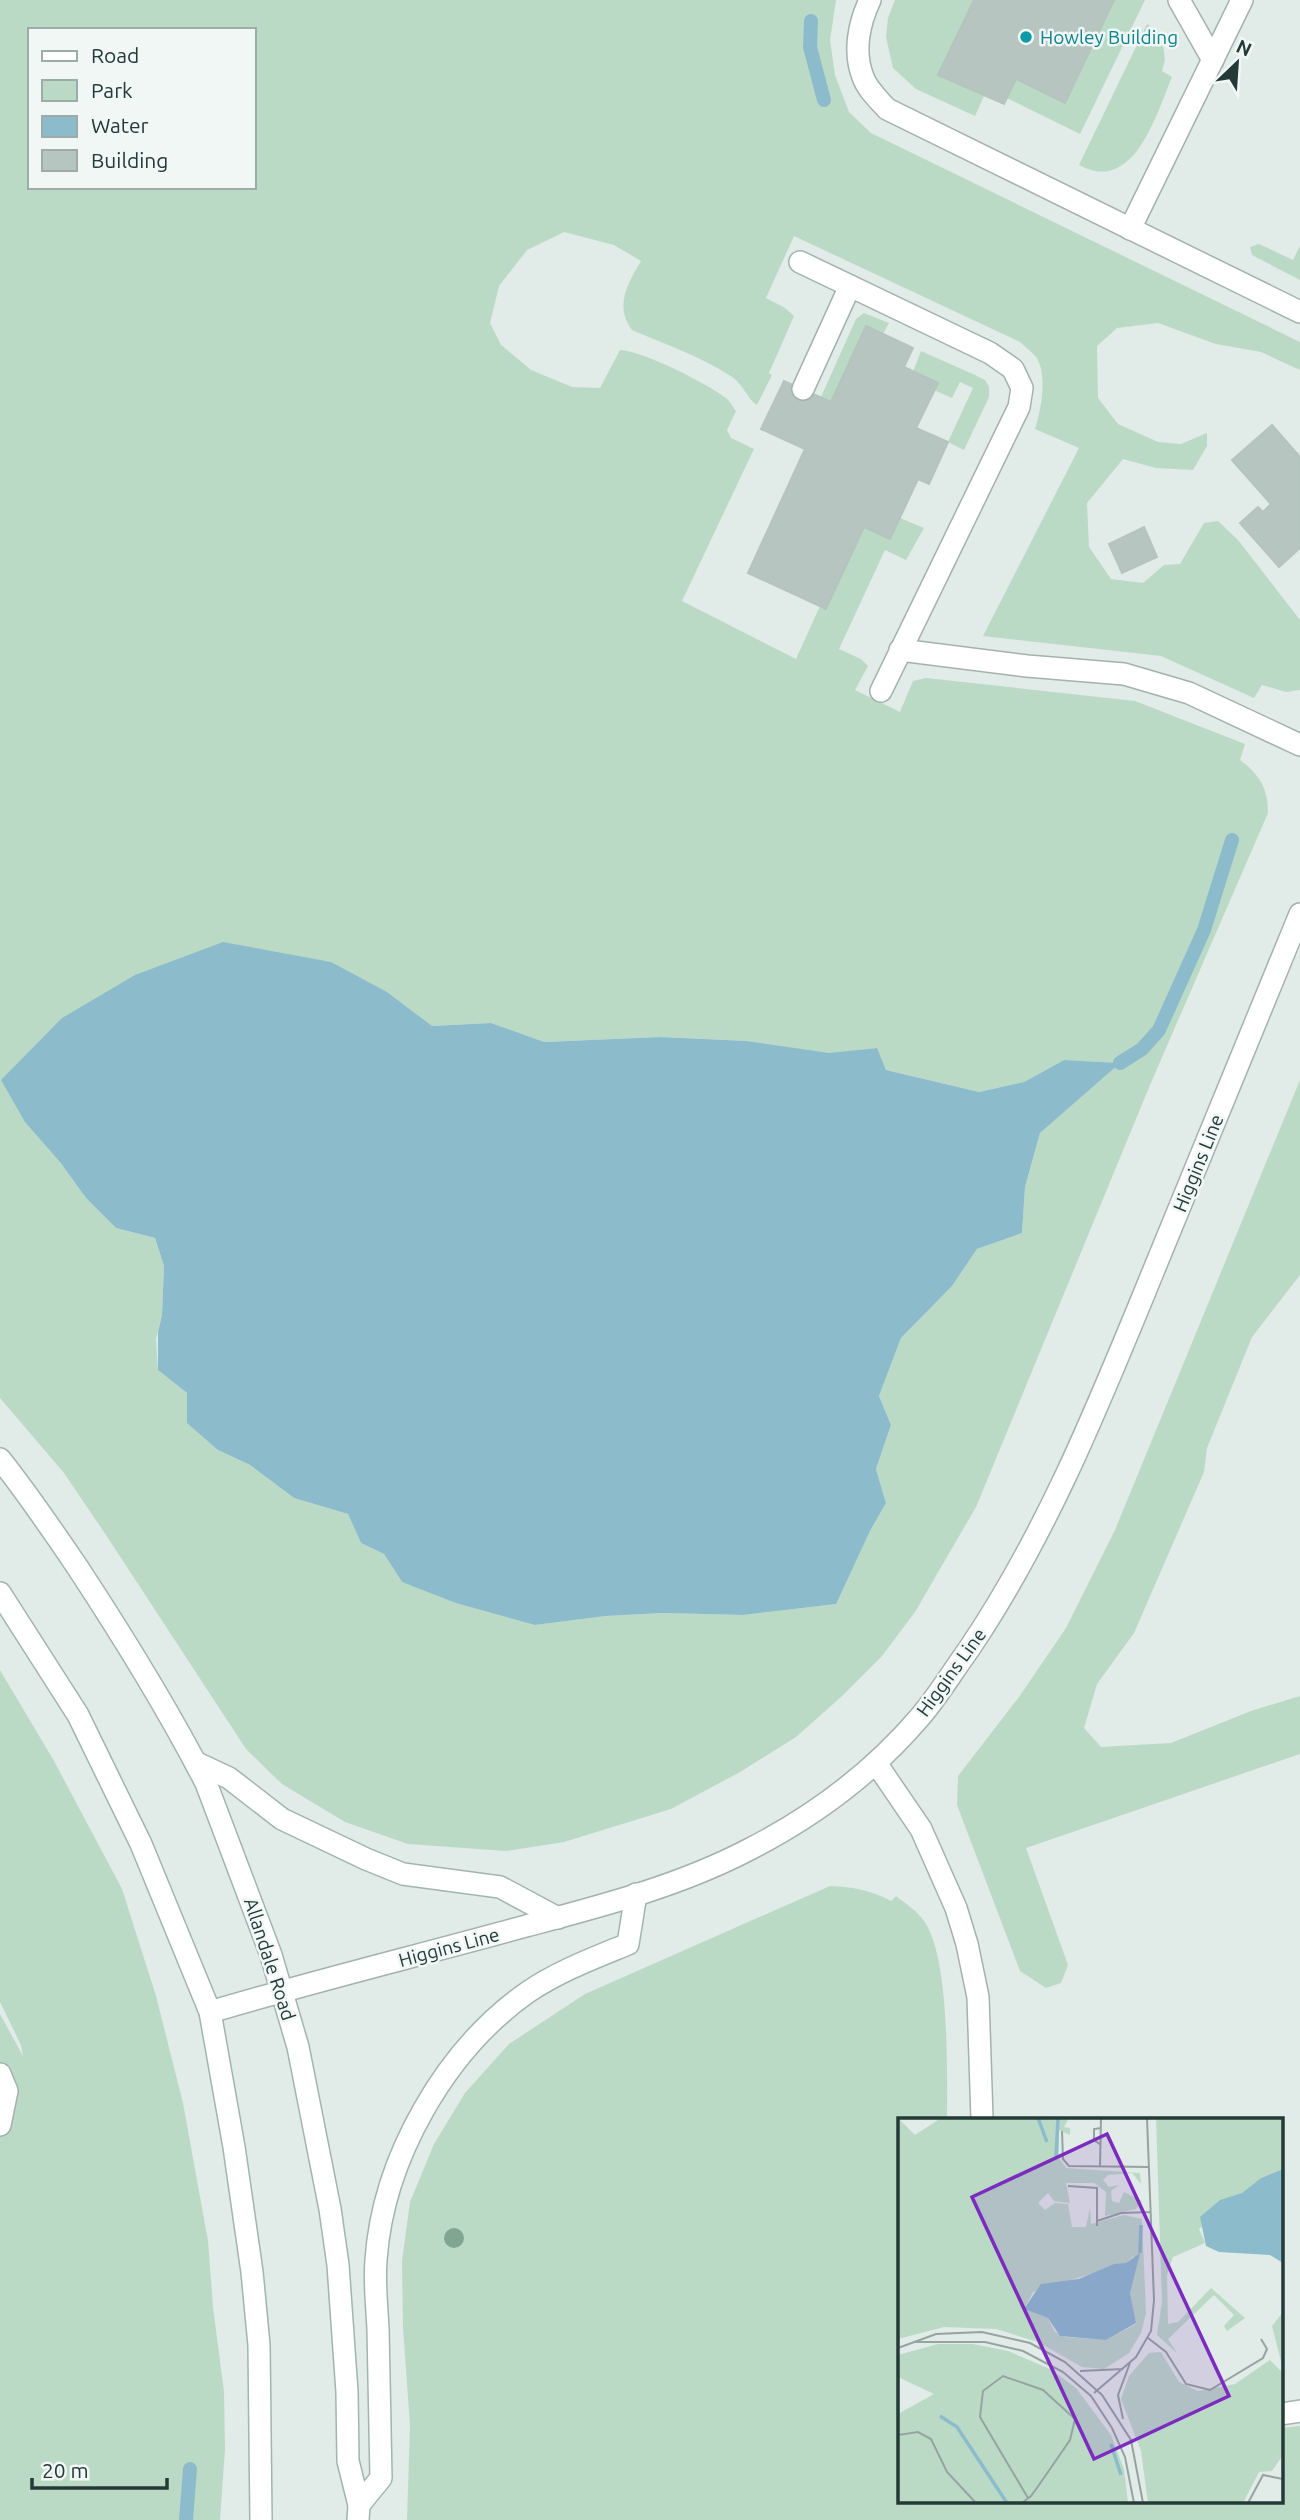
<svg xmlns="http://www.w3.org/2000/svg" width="1300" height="2520" viewBox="0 0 1300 2520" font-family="Ubuntu,sans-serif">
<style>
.green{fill:#bbdac6;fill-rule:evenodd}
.water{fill:#8cbccc}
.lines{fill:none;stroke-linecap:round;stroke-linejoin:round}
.stream{stroke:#8cbccc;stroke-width:14}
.building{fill:#b7c5c0;stroke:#b4c4bf;stroke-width:2}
.service-casing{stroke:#a4b2ae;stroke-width:24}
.tertiary-casing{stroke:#a4b2ae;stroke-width:24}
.secondary-casing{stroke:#a1b5b0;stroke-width:24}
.service{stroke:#fff;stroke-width:21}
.tertiary{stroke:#fff;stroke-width:21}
.secondary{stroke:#fff;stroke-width:21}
.tree{fill:#80a692}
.culture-dot{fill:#0f9aa8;stroke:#f1f7f5;stroke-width:2.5}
.labels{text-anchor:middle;stroke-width:5;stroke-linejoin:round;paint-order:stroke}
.culture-label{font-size:19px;fill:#0d838f;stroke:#f1f7f5;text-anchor:start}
.street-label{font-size:19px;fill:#233a36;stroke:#f1f7f5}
.inset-river{fill:none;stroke:#8cbccc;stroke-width:3.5}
.inset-road{fill:none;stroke:#95a4a0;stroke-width:2}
.view{fill:#7b2cbf;fill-opacity:0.15;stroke:#7b2cbf;stroke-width:3.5}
.inset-edge{fill:none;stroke:#233a36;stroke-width:3.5}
</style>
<rect width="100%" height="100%" fill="#e1ebe7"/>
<g class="green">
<path d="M0 0H836L830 40 835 75 849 112 871 133 1300 342V370L1261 352 1216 344 1158 323 1117 328 1097 346 1098 398 1118 424 1158 442 1181 444 1207 433V446L1193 470 1156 468 1123 459 1087 503 1089 547 1111 579 1143 583 1164 565 1180 564 1204 523 1218 521 1238 540 1300 620V690L1286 692 1262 685 1254 698 1161 656 983 636 1079 448 1035 429C1041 410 1048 374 1036 357 1032 352 1025 347 1020 342L794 236 766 298 785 308 794 316 769 373 772 375 757 405C748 400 744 385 732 377 702 357 665 344 632 330 614 306 628 283 641 261L614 245 564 232 527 250 499 286 490 323 501 345 531 370 572 387 600 388 620 350C643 351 706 383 726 398 730 401 733 407 736 411L727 430 731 438 754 449 682 601 796 659 820 606 827 609 864 527 890 539 900 518 924 528 906 560 885 550 839 649 861 659 868 666 855 690 900 712 913 681 926 678 1135 701 1245 744 1240 760C1259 774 1268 788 1268 813L1150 1085 976 1507 915 1612 882 1656 841 1697 796 1737 740 1772 671 1809 564 1842 506 1851 408 1844 345 1822 282 1784 246 1749 106 1535 64 1473 0 1398ZM30 30H254V187H30ZM387 992 431 1026 491 1023 543 1042 660 1037 747 1041 829 1054 876 1048 886 1070 979 1092 1024 1082 1064 1060 1119 1063 1040 1133 1025 1187 1022 1233 977 1249 952 1286 901 1338 879 1396 891 1425 876 1469 886 1503 870 1531 835 1604 743 1615 663 1613 606 1616 535 1625 402 1582 384 1554 361 1543 348 1514 294 1498 250 1465 218 1450 187 1393 158 1370 156 1339 162 1315 164 1266 155 1238 116 1228 86 1198 60 1162Z"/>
<polygon points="895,0 974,0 938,75 984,96 975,116 916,89 893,68 886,37 888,18"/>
<polygon points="1114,0 1145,0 1080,134 1007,98 1016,79 1065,102"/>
<path d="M1147 24 1162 37 1165 60 1162 71 1172 77C1156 115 1134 195 1079 165Z"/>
<polygon points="1259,244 1293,260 1300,246 1300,280 1252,255 1250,247"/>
<polygon points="864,313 889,323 883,334 866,326 831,402 821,397 856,319"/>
<polygon points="921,351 975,375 985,380 989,387 989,397 964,450 948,442 973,388 960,382 952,398 934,390 913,372"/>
<polygon points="1300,1080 1300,1275 1252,1337 1207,1448 1204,1472 1134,1633 1097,1684 1084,1728 1101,1747 1171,1743 1251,1711 1300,1696 1300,1754 1026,1848 1068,1965 1061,1983 1046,1988 1020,1971 957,1805 958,1776 1019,1697 1066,1628 1115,1530"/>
<polygon points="0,1670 54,1761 122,1889 156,1996 183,2103 208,2241 213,2307 224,2392 225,2449 220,2520 0,2520 0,2014 23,2056 21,2045 0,2002"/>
<path d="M830 1886C853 1887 871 1890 891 1901L896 1896C905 1903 917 1911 924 1921 950 1958 947 2072 947 2119H899V2501H1281V2428L1300 2426V2520H407L410 2425 403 2328 402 2261 410 2202 434 2144 465 2093 509 2044 585 1994Z"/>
</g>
<polygon class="water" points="223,942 331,962 387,992 432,1026 491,1023 544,1042 660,1037 747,1041 829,1053 877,1048 886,1070 979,1092 1024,1082 1064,1060 1120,1063 1040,1133 1025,1187 1022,1233 977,1249 952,1286 901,1338 879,1396 891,1425 876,1469 886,1503 870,1531 836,1604 743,1615 663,1613 606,1616 535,1625 456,1603 402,1582 384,1554 361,1543 348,1514 294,1498 250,1465 218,1450 187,1423 187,1393 158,1370 158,1332 162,1315 164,1266 155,1238 116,1228 86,1198 60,1162 25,1122 1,1080 62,1018 135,975"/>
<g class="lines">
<g class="stream">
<polyline points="811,21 810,47 824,100"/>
<polyline points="1120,1063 1142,1049 1159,1030 1204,930 1232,840"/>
<polyline points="186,2520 190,2469"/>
</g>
</g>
<g class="building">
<polygon points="974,0 1114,0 1065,103 1016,79 1004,104 938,75"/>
<polygon points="866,326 913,348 904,367 938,383 916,428 948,442 929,484 918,479 890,539 864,527 826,609 748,573 805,449 761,429 784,381 831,402"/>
<polygon points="1272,425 1300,457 1300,548 1279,567 1240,523 1258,507 1263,512 1271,504 1232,460"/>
<polygon points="1144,527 1157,557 1122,573 1109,544"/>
</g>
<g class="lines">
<defs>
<g id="service">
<path d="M870 0C859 23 853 52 863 77 867 89 879 100 887 109L1300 312"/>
<polyline points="1179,0 1213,60"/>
<polyline points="1130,229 1242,0"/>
<polyline points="800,262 990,353 1013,369 1022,388 1019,407 881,691"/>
<polyline points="803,389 850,286"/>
<polyline points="900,650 1027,666 1124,674 1189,693 1300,745"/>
<polyline points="876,1763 921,1829 956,1908 967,1944 978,1997 982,2119"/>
<polyline points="0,2074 7,2091 0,2125"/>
<polyline points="1281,2414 1300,2411"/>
</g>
<path id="tertiary" d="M210 2012C314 1981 421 1955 526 1926 601 1906 679 1886 748 1850 813 1817 873 1772 920 1717 938 1696 953 1671 969 1649 1048 1532 1100 1401 1153 1272 1202 1152 1251 1033 1300 914"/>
<g id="secondary">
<path d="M0 1459C28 1494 53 1531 78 1568 124 1638 168 1709 206 1783L271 1955 298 2047 330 2209 338 2265 347 2392 348 2461 359 2505 358 2520"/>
<polyline points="0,1593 78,1715 141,1844 210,2012 234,2147 252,2272 259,2345 261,2520"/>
<polyline points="195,1762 229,1778 282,1819 366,1859 403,1874 500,1887 558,1918"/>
<path d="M359 2505 381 2478C380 2428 379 2379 378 2329 377 2307 374 2283 376 2260 383 2159 445 2050 528 1992 559 1971 594 1958 628 1944L636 1894"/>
</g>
</defs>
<use href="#service" class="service-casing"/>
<use href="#tertiary" class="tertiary-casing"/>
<use href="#secondary" class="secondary-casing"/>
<use href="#service" class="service"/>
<use href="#tertiary" class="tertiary"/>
<use href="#secondary" class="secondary"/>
</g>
<circle class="tree" cx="454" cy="2238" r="10"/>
<circle class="culture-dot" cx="1026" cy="37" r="7"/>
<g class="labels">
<g class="culture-label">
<text x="1040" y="44">Howley Building</text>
</g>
<g class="street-label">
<text transform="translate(1198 1163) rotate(-68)" y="7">Higgins Line</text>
<text transform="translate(951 1672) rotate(-54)" y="7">Higgins Line</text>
<text transform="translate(449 1947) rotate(-15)" y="7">Higgins Line</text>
<text transform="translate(270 1959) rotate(72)" y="7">Allandale Road</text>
</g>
</g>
<g transform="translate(898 2118)">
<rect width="385" height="385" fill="#e1ebe7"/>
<path d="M0 0 17 17 43 0H171L166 9 172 10V17L161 12V40L168 50 242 55 243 66 234 55 210 57 205 62 211 69 221 67 213 73 214 83 221 85 226 74 244 83 238 91 207 98 208 74 196 65H168L172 85 156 83 150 75 140 85 147 92 157 85 170 86 174 109H188L192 90 193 106 226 97 244 101 248 195 243 215 231 235 206 251 184 249 140 224 98 211 46 209 0 221ZM236 138 232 175 238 206 208 222 167 219 157 214 150 200 126 191 135 174 228 145ZM258 0H385V51L363 60 301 111 307 125 275 139 269 157 270 206 280 204 313 170 347 200 329 213 326 208 336 197 316 177 270 221 279 235 259 217 264 184ZM385 194V251L374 208ZM40 226H75L110 233 152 251 178 270 213 317 226 351 230 385H0V296L36 276 0 259V237ZM263 234 281 264 300 273 337 266 372 242 385 255V337L374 353 361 354 345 385H250L243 333 223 281 231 258 251 235Z" fill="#bbdac6" fill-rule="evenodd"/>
<path d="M385 51V145L372 137 321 134 308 128 302 99 322 82 344 75 363 60ZM242 135 232 175 238 205 208 222 162 218 150 200 126 191 143 166 181 161 216 146 228 145Z" fill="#8cbccc"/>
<path class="inset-river" d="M140 0 149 24M158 39 160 0M242 135 243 107M42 298 59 309 109 385M213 326 223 357"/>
<path class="inset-road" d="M164 13 165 41 171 48 251 49M203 27 196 22V11L203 10M202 48 203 0M170 68 199 70V108M199 103 223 95 252 94M250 220 268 234 288 266 312 272 365 240 369 231 363 221M16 224H87L125 233 165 254 193 278 214 310 227 339 236 385M0 230 38 216 84 214 132 225 167 244 204 277 233 322 245 385M182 253 225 251M196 275 238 239 253 213 256 182 249 0M225 301 220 277 232 245M0 317 20 314 33 321 49 354 78 385M124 385 133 378 141 367 172 322 177 301 145 272 105 258 85 273 82 299 130 380M350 385 365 357 385 361"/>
<path class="view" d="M209 16 331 278 196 341 74 79Z"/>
<rect width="385" height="385" class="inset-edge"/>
</g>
<rect x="28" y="28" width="228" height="161" fill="#f1f7f5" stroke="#9faba9" stroke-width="2"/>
<rect x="42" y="51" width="35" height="10" fill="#ffffff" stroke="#9faba9" stroke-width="2"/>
<text x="91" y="63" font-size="21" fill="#233a36">Road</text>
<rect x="42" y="80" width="35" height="21" fill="#bbdac6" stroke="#9faba9" stroke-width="2"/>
<text x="91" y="98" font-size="21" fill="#233a36">Park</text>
<rect x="42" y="116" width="35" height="21" fill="#8cbccc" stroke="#9faba9" stroke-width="2"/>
<text x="91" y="133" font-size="21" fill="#233a36">Water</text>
<rect x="42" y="150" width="35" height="21" fill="#b7c5c0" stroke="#9faba9" stroke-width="2"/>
<text x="91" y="168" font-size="21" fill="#233a36">Building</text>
<g transform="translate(1237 63) rotate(25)" stroke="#f1f7f5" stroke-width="5" paint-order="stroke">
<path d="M0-5L12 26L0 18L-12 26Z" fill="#233a36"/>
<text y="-10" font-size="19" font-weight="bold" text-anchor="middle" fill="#233a36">N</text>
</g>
<path d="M32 2478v10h135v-10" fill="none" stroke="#233a36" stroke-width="3.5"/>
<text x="42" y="2478" font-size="21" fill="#233a36" stroke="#f1f7f5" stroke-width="5" paint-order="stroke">20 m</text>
</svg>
